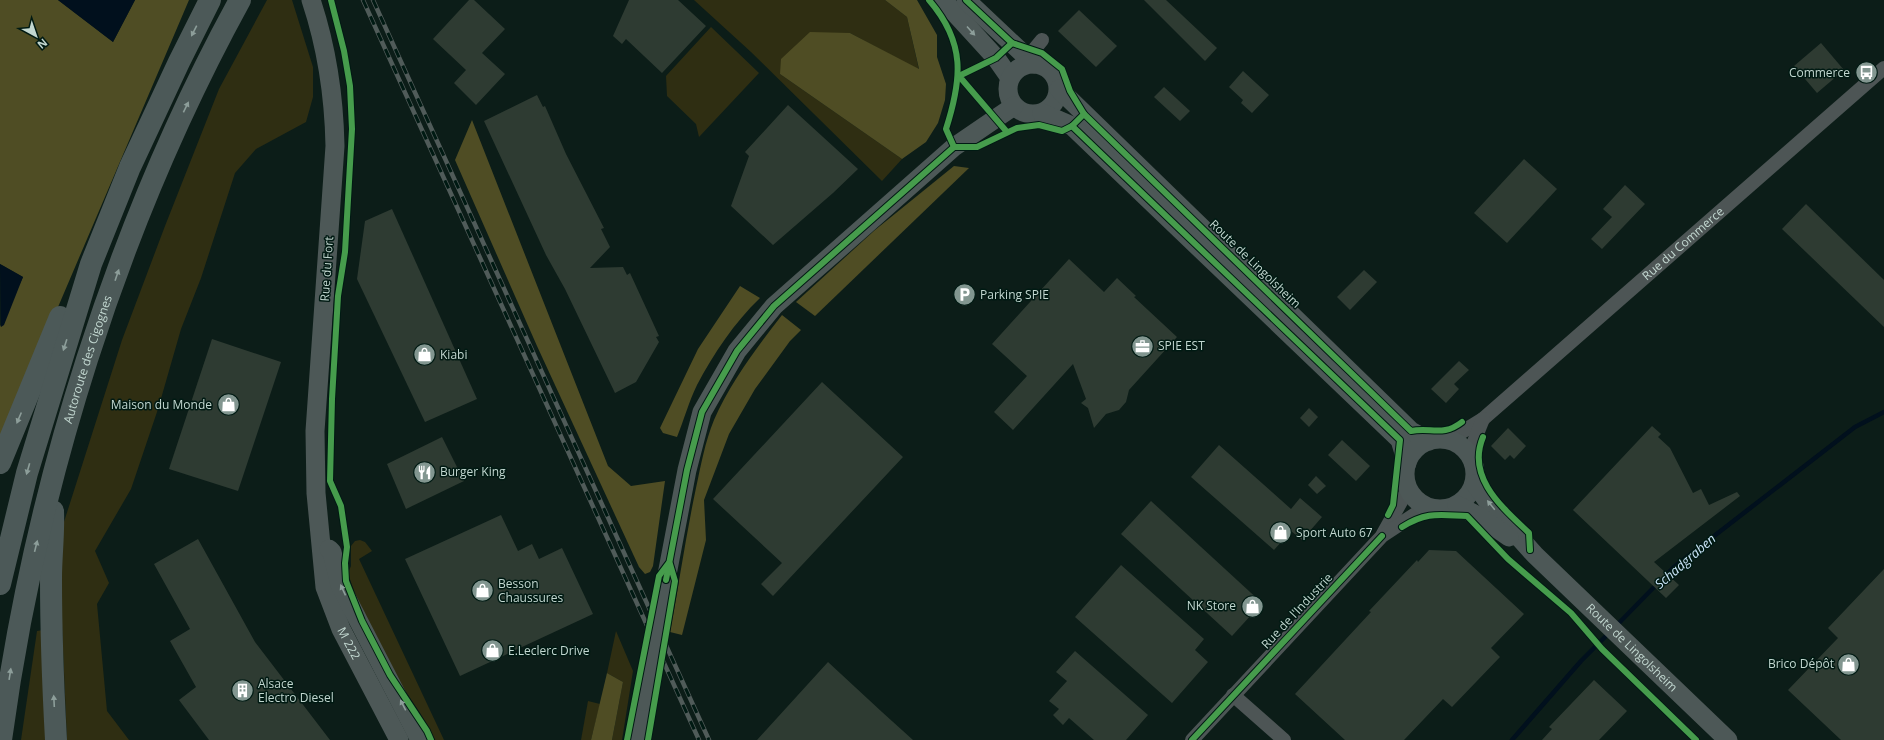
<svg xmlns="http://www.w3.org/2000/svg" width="1884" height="740" viewBox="0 0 1884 740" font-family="'Open Sans',sans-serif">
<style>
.green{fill:#2f2e12}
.forest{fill:#4f4d24}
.water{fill:#01101d}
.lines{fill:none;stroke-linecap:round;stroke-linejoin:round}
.stream{stroke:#01101d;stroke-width:4.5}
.building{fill:#2e3b32}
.minor{stroke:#4d5555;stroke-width:14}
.secondary{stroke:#4d5857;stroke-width:19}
.trunk{stroke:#4c5958;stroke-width:22}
.rail-casing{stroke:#505b59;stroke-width:4.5}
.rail{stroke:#001a13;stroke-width:3;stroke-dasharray:9;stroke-linecap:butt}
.secondary-bridge{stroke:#4d5857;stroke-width:19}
.cycleway-casing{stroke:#001a13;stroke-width:8}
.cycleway{stroke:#469c4c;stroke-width:6}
.oneway{fill:#8d9e9a}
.labels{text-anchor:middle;stroke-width:3;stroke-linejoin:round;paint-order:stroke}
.poi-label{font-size:12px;fill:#c2d7d0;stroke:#001a13;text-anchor:start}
.street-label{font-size:12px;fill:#c2d7d0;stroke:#001a13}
.water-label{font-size:13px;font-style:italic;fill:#cbe5f9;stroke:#001a13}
</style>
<rect width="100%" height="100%" fill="#0c1d18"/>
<g class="green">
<polygon points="267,0 292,0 313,67 313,97 306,122 256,149 235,173 201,278 181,329 158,409 131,489 95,551 109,583 97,604 107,711 129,740 67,740 60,580 63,525 122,340 165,226 219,89"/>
<polygon points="694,0 885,0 907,17 919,70 850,33 780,74 902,159 882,181 751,52"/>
<polygon points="711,27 759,73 699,137 696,124 667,96 666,76"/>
<path d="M360 540 365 542 372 551 359 559 444 740H435C423 714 405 692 390 667 373 637 358 606 348 573L351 566V546L355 541Z"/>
<polygon points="43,630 47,740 21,740 37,631"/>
<polygon points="616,631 633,671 622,740 612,740 623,682 607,673"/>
<polygon points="588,701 600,704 591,740 581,740"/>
</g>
<g class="forest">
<polygon points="0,0 58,0 113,42 135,0 189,0 0,443 0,327 23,277 0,264"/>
<polygon points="885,0 917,0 937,35 937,57 946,84 945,100 938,123 926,142 902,159 780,74 781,59 810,32 850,33 919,69 907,17"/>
<polygon points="472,120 608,466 631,486 665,481 653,566 650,572 645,574 639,567 537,346 455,160"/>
<polygon points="954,166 969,168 815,316 796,302 875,230"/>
<path d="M740 286 760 298C734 323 714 353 697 385 689 401 684 420 677 437L663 433 660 428 698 349Z"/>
<path d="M782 315 801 330 790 341 755 389 729 434 704 500 706 540 682 635 670 632C679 584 686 535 696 488 701 465 705 442 714 420 730 383 758 346 782 315Z"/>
<polygon points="607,673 623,682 612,740 591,740"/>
</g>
<g class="water">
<polygon points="58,0 135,0 113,42"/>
<polygon points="0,264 23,277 4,325 1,327"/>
</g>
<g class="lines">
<g class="stream">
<polyline points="1663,578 1674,567 1855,427 1884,412"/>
<polyline points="1616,626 1658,583"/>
<polyline points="1512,740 1581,661 1609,633"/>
</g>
</g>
<g class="building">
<polygon points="469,0 474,0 505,29 482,53 505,74 476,105 454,83 466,70 433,39"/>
<polygon points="629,0 678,0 706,26 662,73 626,39 622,44 613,36"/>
<polygon points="1144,0 1166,0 1217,48 1205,61"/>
<polygon points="1079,10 1117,46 1096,67 1058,31"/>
<polygon points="1821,43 1844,70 1817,93 1794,66"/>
<polygon points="1243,71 1269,95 1252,113 1241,103 1243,100 1229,87"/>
<polygon points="1164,87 1190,111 1180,121 1154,97"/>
<polygon points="537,95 543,107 545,106 566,154 604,228 601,229 610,247 590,268 623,267 627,275 630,273 659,336 656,337 659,342 636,382 615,393 565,289 546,255 484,121"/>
<polygon points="788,105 858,169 833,193 773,245 731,206 749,156 745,152"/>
<polygon points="1524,159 1557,189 1507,243 1474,213"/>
<polygon points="1625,185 1645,204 1602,249 1591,239 1612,217 1603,209"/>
<polygon points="1806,204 1884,280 1884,327 1782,229"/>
<polygon points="392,209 477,399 425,422 357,279 365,221"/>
<polygon points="1069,259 1104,292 1117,278 1136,296 1134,297 1177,337 1129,390 1126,402 1119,410 1106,414 1094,428 1088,408 1081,403 1086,399 1073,364 1013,430 994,412 1027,376 992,344"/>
<polygon points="1364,270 1377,282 1350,310 1337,297"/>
<polygon points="212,339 281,362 238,491 169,469"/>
<polygon points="1459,361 1469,370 1454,384 1459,389 1446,403 1431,389"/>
<polygon points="822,382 903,457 773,596 761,584 782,563 713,499"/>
<polygon points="1309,408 1318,417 1309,427 1300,418"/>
<polygon points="1652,426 1661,434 1658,437 1670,448 1693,493 1701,489 1709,505 1737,492 1740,496 1654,562 1679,585 1666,598 1573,510"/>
<polygon points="1508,428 1526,446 1514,459 1510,455 1505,460 1491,446"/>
<polygon points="442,437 464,481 406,509 387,464"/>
<polygon points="1342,440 1370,466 1356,481 1328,455"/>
<polygon points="1219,445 1291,509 1300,498 1322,517 1302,540 1291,531 1274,550 1191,477"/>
<polygon points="1316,476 1326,486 1317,494 1308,485"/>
<polygon points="1151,501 1262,603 1232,636 1121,534"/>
<polygon points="501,515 518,551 532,544 539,559 562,548 593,614 460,676 405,559"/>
<polygon points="198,539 255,642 330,740 209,740 179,700 196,687 170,641 190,629 154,564"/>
<polygon points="1429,550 1456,551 1524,614 1491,648 1500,657 1452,707 1443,699 1404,740 1345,740 1295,694 1371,612 1369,611 1417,560 1418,562"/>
<polygon points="1121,565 1204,639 1195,650 1208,662 1172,703 1075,617"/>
<polygon points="1884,569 1884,740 1841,740 1788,690 1838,638 1828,628"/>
<polygon points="1075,651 1148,715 1126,740 1094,740 1069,718 1063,725 1053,715 1059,709 1049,701 1067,681 1056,672"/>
<polygon points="828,662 882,712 913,740 757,740"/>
<polygon points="1594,680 1627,711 1599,740 1542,740 1552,729 1549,727"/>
</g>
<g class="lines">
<g class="minor">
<polyline points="1028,57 1042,40"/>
<path id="s1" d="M1449 440 1483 419 1884 68"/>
<polyline points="1469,454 1483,419"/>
<polyline points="1383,534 1408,489"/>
<polyline points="1233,695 1284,740"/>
<polyline points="1192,740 1382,536 1426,507"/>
</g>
<g class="secondary">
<path id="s2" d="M311 0C327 48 334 95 335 146L315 431 316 493 325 587 341 629 399 740"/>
<polyline points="943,0 996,58 1010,78"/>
<polyline points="966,0 1034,64"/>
<circle cx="1033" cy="89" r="25"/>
<polyline points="1059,89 1411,431 1429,441"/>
<polyline points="1042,113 1072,126 1400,440 1407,463"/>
<circle cx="1440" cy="474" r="35"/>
<path id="s3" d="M1475 484 1491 506 1535 555 1728 740"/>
<polyline points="1457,505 1480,517 1509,537"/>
<polyline points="329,549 332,552 340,585 420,740"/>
<polyline points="666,580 687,470 702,412 737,351 774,306 954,147 1014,106"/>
<polyline points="636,740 643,701"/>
</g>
<g class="trunk">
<polyline points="0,463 60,317"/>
<path d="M53 511C54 534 51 556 51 578 51 633 53 686 56 740"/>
<polyline points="0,584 27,473 91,264 130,167 179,62 210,0"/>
<path id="s4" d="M1 740C35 487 117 224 240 0"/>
</g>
<defs>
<g id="rail">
<polyline points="363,0 699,740"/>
<polyline points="373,0 709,740"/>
</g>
</defs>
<use href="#rail" class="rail-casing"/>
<use href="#rail" class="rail"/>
<polyline class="secondary-bridge" points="643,701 666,580"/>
<defs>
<g id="cycleway">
<polyline points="331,0 344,51 350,86 352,129 345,252 338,296 332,399 330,481 341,506 347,547 345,563 346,581 362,621 390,675 427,731 431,740"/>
<path d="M929 0C966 43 962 79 946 129L954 147"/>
<path d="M1084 114 1411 431C1431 427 1443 437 1462 422"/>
<polyline points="1072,126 1400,440 1393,505 1388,515"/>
<polyline points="1007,132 959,76 996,58 1012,43"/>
<path d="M1483 437C1466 478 1503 508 1529 533L1530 550"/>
<path d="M1402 527C1427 511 1440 515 1467 516L1508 559 1571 613 1602 649 1696 740"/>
<polyline points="666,580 687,470 702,412 737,351 774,306 954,147 977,147 1017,128 1039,125 1062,131 1072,126 1084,114 1070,91 1062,69 1042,53 1012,43 966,0"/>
<polyline points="627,740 659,576 668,564"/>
<polyline points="648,740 675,581 670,564"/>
<polyline points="1192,740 1382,536"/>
</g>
</defs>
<use href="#cycleway" class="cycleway-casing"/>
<use href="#cycleway" class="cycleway"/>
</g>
<defs><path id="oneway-solid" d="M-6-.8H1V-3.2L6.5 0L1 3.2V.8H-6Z"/></defs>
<g class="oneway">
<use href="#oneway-solid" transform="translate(194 31) rotate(117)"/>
<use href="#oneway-solid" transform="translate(971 31) rotate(48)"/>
<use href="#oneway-solid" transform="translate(186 107) rotate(-64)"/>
<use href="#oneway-solid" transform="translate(117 275) rotate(-71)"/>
<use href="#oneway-solid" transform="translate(65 345) rotate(108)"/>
<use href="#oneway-solid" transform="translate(19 418) rotate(113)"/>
<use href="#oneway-solid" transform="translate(28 469) rotate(106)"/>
<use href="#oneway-solid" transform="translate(1491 505) rotate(-129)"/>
<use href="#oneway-solid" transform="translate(36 546) rotate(-76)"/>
<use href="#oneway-solid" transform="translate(343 590) rotate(-115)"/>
<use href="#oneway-solid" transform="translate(10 674) rotate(-81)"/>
<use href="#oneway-solid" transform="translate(54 701) rotate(-93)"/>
<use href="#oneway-solid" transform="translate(403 705) rotate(-117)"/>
</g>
<defs>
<symbol id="bus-disc" viewBox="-11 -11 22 22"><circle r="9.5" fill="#829690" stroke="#001a13"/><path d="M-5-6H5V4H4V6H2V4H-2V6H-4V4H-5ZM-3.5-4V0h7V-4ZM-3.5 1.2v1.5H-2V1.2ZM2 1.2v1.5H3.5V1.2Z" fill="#fff"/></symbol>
<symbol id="parking-disc" viewBox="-11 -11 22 22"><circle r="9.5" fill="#829690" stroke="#001a13"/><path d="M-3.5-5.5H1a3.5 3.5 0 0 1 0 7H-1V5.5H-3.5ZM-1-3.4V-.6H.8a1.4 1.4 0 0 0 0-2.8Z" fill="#fff"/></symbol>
<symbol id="office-disc" viewBox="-11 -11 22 22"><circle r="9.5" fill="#829690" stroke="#001a13"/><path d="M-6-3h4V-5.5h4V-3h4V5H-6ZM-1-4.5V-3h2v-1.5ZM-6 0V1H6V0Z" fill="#fff"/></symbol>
<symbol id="shop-disc" viewBox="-11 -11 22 22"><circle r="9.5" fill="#829690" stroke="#001a13"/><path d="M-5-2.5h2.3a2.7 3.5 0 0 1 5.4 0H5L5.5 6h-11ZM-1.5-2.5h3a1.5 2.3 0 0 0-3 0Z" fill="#fff"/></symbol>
<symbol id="restaurant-disc" viewBox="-11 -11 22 22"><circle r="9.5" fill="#829690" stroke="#001a13"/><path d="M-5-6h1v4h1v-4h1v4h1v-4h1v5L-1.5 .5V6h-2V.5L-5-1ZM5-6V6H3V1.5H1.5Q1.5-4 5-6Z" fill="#fff"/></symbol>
<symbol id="building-disc" viewBox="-11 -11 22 22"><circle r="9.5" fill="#829690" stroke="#001a13"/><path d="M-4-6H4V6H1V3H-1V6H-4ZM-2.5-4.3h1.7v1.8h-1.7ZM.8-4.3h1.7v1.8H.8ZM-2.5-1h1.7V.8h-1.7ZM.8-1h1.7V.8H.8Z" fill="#fff"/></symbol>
</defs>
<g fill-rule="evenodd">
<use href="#bus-disc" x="1854" y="60" width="25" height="25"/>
<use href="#parking-disc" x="952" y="282" width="25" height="25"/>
<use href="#office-disc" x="1130" y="334" width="25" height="25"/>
<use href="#shop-disc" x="412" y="342" width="25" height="25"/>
<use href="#shop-disc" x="216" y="392" width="25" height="25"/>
<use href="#restaurant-disc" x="412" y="460" width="25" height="25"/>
<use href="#shop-disc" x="1268" y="520" width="25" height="25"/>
<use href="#shop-disc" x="470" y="578" width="25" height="25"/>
<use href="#shop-disc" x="1240" y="594" width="25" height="25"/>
<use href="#shop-disc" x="480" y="638" width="25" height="25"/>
<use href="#shop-disc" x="1836" y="652" width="25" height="25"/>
<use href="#building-disc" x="230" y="678" width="25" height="25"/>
</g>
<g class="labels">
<g class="poi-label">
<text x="1850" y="77" text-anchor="end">Commerce</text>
<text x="980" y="299">Parking SPIE</text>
<text x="1158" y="350">SPIE EST</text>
<text x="440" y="359">Kiabi</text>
<text x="212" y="409" text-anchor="end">Maison du Monde</text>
<text x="440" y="476">Burger King</text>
<text x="1296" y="537">Sport Auto 67</text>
<text x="498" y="588">Besson<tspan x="498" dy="14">Chaussures</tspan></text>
<text x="1236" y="610" text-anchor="end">NK Store</text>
<text x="508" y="655">E.Leclerc Drive</text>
<text x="1834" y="668" text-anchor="end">Brico Dépôt</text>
<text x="258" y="688">Alsace<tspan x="258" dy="14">Electro Diesel</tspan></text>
</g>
<g class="street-label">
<text dy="4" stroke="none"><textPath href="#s1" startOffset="306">Rue du Commerce</textPath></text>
<text transform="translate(1255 264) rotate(44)" y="4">Route de Lingolsheim</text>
<text transform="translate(327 269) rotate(-86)" y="4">Rue du Fort</text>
<text dy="4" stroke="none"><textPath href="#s4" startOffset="391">Autoroute des Cigognes</textPath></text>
<text transform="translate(1297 611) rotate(-47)" y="4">Rue de l'Industrie</text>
<text dy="4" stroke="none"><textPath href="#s2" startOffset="652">M 222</textPath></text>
<text dy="4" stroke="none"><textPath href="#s3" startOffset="227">Route de Lingolsheim</textPath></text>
</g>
<g class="water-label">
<text transform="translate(1685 561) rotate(-41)" y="5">Schadgraben</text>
</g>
</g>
<g transform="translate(36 36) rotate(140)" stroke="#001a13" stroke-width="3" paint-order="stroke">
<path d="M0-3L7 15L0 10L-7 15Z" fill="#c2d7d0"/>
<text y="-6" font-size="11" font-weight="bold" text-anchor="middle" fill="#c2d7d0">N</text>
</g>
</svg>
